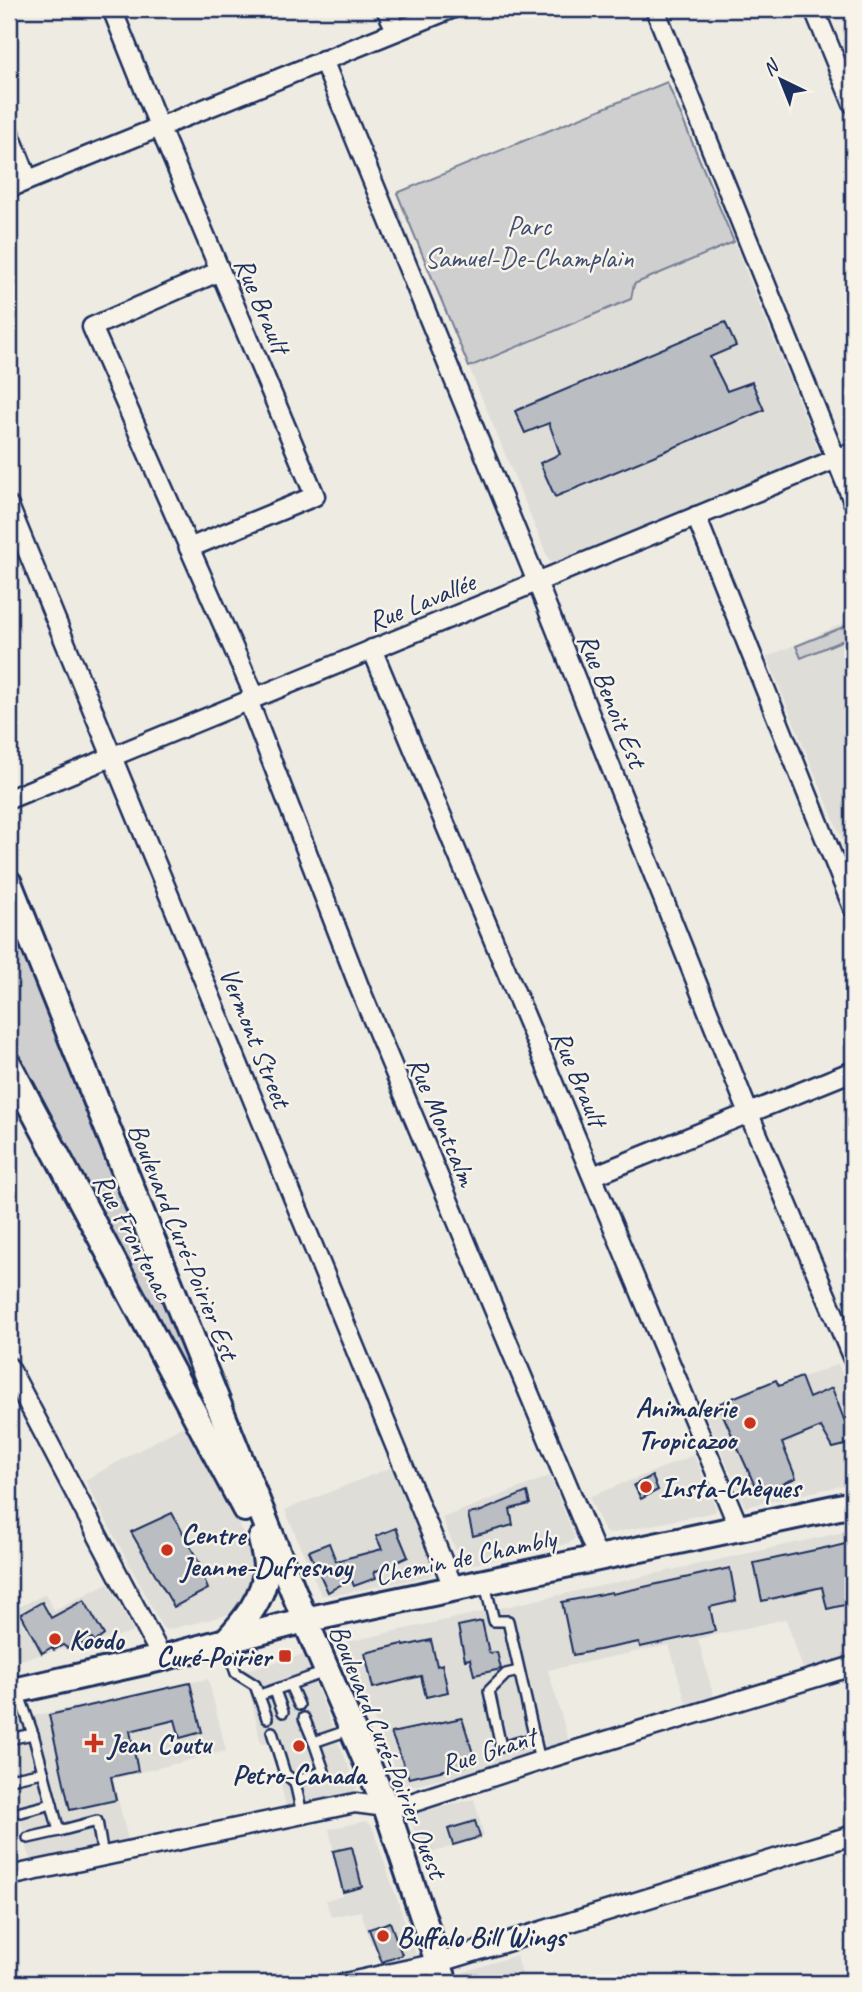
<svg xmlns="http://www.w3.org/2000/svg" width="862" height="1992" viewBox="0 0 862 1992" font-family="Caveat,sans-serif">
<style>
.built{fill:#deddd8}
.green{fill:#cfcfcf;stroke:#757f96;stroke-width:2}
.building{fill:#babdc2;stroke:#1b2f5e;stroke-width:2}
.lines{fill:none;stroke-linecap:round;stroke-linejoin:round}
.service-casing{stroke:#1b2f5e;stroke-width:14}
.minor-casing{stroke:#1b2f5e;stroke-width:23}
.secondary-casing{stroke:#1b2f5e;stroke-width:30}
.service{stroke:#f7f3e8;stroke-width:9}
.minor{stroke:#f7f3e8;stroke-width:18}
.secondary{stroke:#f7f3e8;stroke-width:24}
.poi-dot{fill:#c8321e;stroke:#f7f3e8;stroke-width:2.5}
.labels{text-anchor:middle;stroke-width:5;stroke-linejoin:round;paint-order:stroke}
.park-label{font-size:28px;fill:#3f4f75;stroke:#f7f3e8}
.street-label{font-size:28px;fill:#1b2f5e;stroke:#f7f3e8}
.poi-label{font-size:28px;font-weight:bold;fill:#1b2f5e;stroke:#f7f3e8;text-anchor:start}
</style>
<rect width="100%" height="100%" fill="#eeebe2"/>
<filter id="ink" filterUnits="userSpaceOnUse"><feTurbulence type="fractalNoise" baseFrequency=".0143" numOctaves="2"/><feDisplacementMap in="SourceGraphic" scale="14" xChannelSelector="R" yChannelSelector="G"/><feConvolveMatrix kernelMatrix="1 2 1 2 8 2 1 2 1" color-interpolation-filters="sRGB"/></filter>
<g filter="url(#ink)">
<g class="built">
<polygon points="734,242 818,449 819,454 556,563 552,563 548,558 469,367 631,299 634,284"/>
<polygon points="853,619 853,866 767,657"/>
<polygon points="838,1364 853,1399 853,1483 745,1507 704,1410 776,1380 780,1386"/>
<polygon points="187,1424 256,1557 258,1571 239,1612 167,1630 162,1627 85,1480"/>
<polygon points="694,1455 716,1508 715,1512 608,1534 605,1532 589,1497"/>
<polygon points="392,1467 433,1569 429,1576 336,1595 321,1595 285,1510"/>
<polygon points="550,1476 575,1538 570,1543 465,1566 462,1565 442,1518"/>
<polygon points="853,1530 853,1658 803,1669 786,1619 698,1639 714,1698 687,1706 669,1645 548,1670 569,1742 485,1769 403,1788 342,1643"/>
<polygon points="108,1583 134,1632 19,1660 9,1639 9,1612 45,1594 54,1610"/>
<polygon points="303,1655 357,1787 353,1794 287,1810 271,1743 261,1744 245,1670"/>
<polygon points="208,1679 226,1751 113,1779 129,1844 31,1865 15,1798 9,1799 9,1721"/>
<polygon points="474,1799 484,1836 422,1856 411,1820 413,1814"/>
<polygon points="366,1821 372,1826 417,1957 413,1965 383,1971 382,1962 375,1944 371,1944 361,1911 331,1917 326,1900 343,1896 329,1829"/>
<polygon points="516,1955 525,1983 468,1983 464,1972"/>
</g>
<g class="green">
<polygon points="667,82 734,242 634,284 631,299 469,367 397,193"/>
<polygon points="853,623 853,636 801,658 796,646"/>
<polygon points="9,883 305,1620 9,1065"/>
</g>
<g class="building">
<polygon points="725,322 736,346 710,357 727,391 752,382 764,410 555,497 540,463 560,454 549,423 525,433 515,411"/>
<polygon points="801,1377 809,1398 832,1388 853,1443 833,1448 821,1427 782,1443 796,1478 765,1491 761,1484 755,1486 718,1404 776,1380 779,1386"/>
<polygon points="652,1476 658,1490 641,1499 634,1485"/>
<polygon points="527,1492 530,1504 510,1509 513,1525 473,1536 468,1514 479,1512"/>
<polygon points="172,1513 202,1568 202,1574 208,1589 174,1607 131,1532"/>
<polygon points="396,1528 408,1557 374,1572 376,1578 354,1586 351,1579 328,1592 309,1551 329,1543 336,1561 382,1549 376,1536"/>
<polygon points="853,1542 853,1603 827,1609 822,1587 762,1601 754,1563 829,1547 829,1548"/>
<polygon points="730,1568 736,1601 710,1607 715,1631 640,1647 639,1642 573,1655 562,1602 612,1592 612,1594"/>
<polygon points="84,1600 104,1635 95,1642 92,1638 81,1645 79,1642 67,1648 63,1645 54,1650 52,1647 42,1653 21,1614 42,1602 51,1618"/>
<polygon points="482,1621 489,1653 497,1652 501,1669 474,1675 470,1659 465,1660 458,1626"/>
<polygon points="431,1640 437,1666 442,1664 448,1692 426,1697 421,1676 373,1688 365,1653 403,1644 404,1646"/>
<polygon points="190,1683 202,1732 180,1738 175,1720 130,1731 138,1771 111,1777 116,1800 70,1810 49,1715"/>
<polygon points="462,1718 476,1763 409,1778 391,1733"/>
<polygon points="475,1821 480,1837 453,1845 448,1829"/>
<polygon points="352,1847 362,1887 343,1892 333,1851"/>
<polygon points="390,1922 402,1955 382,1962 369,1929"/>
</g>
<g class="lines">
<defs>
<g id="service">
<polyline points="485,1584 494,1621 508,1621 540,1761"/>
<polyline points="226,1643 236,1673 255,1685 267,1718"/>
<polyline points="519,1671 506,1674 489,1691 501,1747 535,1738"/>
<polyline points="290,1685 299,1705"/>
<polyline points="275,1691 283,1712"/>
<polyline points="18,1692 33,1734 59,1831 97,1821 103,1856"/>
<polyline points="260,1695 325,1672"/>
<polyline points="304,1718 314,1742"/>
<polyline points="272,1732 285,1774 295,1782"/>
<polyline points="9,1739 33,1734"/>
<polyline points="10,1779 43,1772"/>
<polyline points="21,1812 52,1804"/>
<polyline points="302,1814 295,1782 324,1771 314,1742 352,1729"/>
<polyline points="28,1838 59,1831"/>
</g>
<g id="minor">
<polyline points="112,9 159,126 315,496 189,548"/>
<polyline points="386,9 396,30"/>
<polyline points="655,9 853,501"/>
<polyline points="814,9 853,104"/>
<polyline points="323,60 537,582 749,1114 853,1359"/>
<polyline points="9,132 28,180"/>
<polyline points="9,188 451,9"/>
<polyline points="220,271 92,327 255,697"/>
<polyline points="9,506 454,1589"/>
<polyline points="696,516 853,908"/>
<polyline points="372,649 739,1528"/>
<polyline points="248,700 360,989 598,1558"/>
<polyline points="9,799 853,452"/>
<polyline points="593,1176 853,1071"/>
<polyline points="9,1367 162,1658"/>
<polyline points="9,1876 355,1803 386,1807 411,1803 540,1761 853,1666"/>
<polyline points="345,1983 438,1963 853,1835"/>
</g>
<g id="secondary">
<polyline points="9,883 305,1620 386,1807 445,1983"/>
<polyline points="9,1065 245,1509"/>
<path d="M225 1642C244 1622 266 1596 266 1567 266 1558 263 1548 261 1539"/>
<polyline points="9,1692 162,1658 305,1620 853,1504"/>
</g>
</defs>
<use href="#service" class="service-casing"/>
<use href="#minor" class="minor-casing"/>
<use href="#secondary" class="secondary-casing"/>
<use href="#service" class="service"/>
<use href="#minor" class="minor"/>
<use href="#secondary" class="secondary"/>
</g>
</g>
<g class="poi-dot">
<circle cx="750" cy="1423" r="7"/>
<circle cx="646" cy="1487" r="7"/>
<circle cx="167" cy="1550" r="7"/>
<circle cx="55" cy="1639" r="7"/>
<rect x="278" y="1649" width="14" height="14" rx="3.5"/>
<path d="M90.5 1732.5h7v7h7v7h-7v7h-7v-7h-7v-7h7z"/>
<circle cx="299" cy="1746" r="7"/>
<circle cx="383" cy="1936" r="7"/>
</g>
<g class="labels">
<g class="park-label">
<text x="529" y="235">Parc<tspan x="529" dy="32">Samuel-De-Champlain</tspan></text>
</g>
<g class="street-label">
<text transform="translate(263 305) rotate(67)" y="10">Rue Brault</text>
<text transform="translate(421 601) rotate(-22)" y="10">Rue Lavallée</text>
<text transform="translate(613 700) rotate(68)" y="10">Rue Benoit Est</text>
<text transform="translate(256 1037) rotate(68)" y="10">Vermont Street</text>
<text transform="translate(580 1078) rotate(67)" y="10">Rue Brault</text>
<text transform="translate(443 1121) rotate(67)" y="10">Rue Montcalm</text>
<text transform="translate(134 1236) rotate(62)" y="10">Rue Frontenac</text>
<text transform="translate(184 1241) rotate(68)" y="10">Boulevard Curé-Poirier Est</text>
<text transform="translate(465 1556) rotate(-12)" y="10">Chemin de Chambly</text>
<text transform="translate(488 1750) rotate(-18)" y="10">Rue Grant</text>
<text transform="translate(389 1751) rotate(68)" y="10">Boulevard Curé-Poirier Ouest</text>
</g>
<g class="poi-label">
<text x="736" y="1417" text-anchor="end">Animalerie<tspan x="736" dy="32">Tropicazoo</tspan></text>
<text x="660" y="1497">Insta-Chèques</text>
<text x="181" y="1544">Centre<tspan x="181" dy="32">Jeanne-Dufresnoy</tspan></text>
<text x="69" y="1649">Koodo</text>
<text x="271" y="1666" text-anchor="end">Curé-Poirier</text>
<text x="108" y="1753">Jean Coutu</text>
<text x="299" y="1784" text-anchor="middle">Petro-Canada</text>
<text x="397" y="1946">Buffalo Bill Wings</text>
</g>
</g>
<rect width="862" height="1992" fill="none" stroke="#f7f3e8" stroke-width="35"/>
<rect x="18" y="18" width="827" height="1957" fill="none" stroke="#1b2f5e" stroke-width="2.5" filter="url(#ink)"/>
<g transform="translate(781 80) rotate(317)" stroke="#f7f3e8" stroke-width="5" paint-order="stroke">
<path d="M0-5L12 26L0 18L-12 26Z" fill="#1b2f5e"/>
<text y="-10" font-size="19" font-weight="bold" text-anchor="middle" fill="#1b2f5e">N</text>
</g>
</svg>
